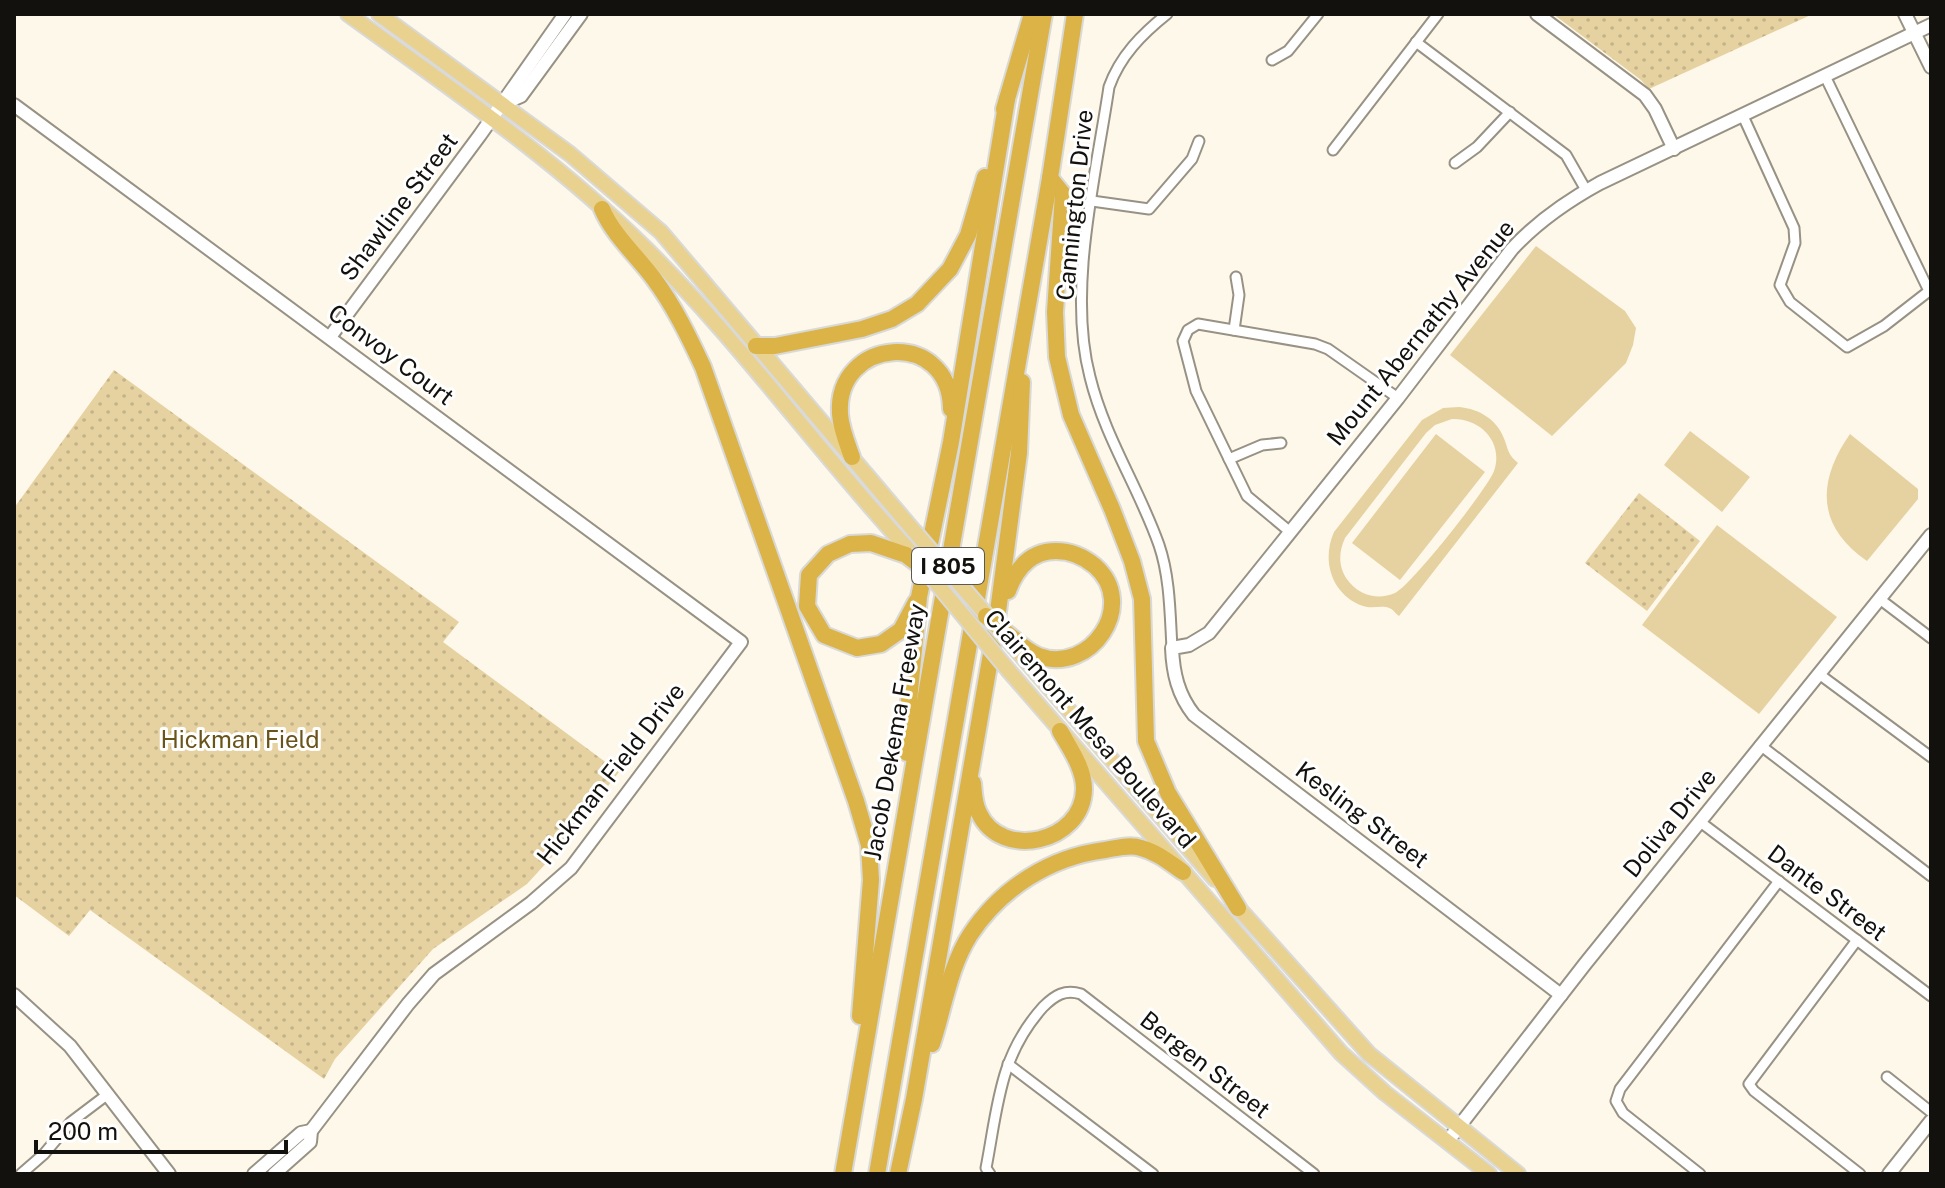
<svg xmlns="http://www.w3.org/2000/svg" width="1945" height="1188" viewBox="0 0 1945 1188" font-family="'Public Sans',sans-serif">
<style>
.green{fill:#e6d2a1;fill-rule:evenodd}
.park{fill:url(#park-dots)}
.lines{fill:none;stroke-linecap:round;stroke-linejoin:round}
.street-casing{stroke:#989285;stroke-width:13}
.secondary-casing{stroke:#989285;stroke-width:16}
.primary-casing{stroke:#d9d9d8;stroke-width:18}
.highway-casing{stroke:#d9d9d8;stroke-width:20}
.street{stroke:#fff;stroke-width:9}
.secondary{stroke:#fff;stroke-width:12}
.primary{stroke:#e9d190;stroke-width:14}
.highway{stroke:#dbb346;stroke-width:16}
.primary-bridge-casing{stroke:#d9d9d8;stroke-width:18;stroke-linecap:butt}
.highway-bridge-casing{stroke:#d9d9d8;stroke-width:20;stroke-linecap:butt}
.primary-bridge{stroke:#e9d190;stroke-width:14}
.highway-bridge{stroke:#dbb346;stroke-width:16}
.labels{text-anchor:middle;stroke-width:6;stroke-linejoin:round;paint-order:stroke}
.shield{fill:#fff;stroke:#5a5856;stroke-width:2}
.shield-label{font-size:22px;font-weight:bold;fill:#13110d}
.street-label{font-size:24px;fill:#13110d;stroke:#fff}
.park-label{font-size:24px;fill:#695419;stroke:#fff}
</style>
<defs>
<pattern id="park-dots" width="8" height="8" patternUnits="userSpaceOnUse" patternTransform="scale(2)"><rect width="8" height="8" fill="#e6d2a1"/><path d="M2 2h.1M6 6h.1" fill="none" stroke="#c4b389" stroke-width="1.8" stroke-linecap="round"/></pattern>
</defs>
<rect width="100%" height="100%" fill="#fef8ea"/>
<g class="green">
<polygon points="1536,246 1625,311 1636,328 1633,345 1626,363 1552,436 1450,355"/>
<path d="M1459 407C1480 409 1498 420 1505 441 1509 453 1509 455 1518 463L1399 616C1395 613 1393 609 1389 608 1382 605 1372 609 1363 606 1332 595 1321 561 1334 532L1422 420 1443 408ZM1452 419C1480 418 1504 442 1494 471 1488 488 1410 587 1395 593 1379 600 1361 596 1350 583 1338 570 1338 553 1345 538L1426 433 1435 425Z"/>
<polygon points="1690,431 1750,477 1722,512 1664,465"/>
<polygon points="1436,434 1485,472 1400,580 1352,543"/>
<path d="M1850 434 1918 489V499L1867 561C1816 526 1817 481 1850 434Z"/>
<polygon points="1717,525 1837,617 1759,714 1642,625"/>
</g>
<g class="park">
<polygon points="1553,14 1813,14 1649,89 1641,80"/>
<polygon points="114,370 459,622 443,642 619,772 560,848 527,884 433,949 335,1059 324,1079 90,910 69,936 14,895 14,508"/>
<polygon points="1639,493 1700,541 1647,611 1585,563"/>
</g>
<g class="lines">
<defs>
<g id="street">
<path d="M1167 14C1142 34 1120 56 1109 87 1096 175 1067 290 1090 377 1105 438 1139 488 1159 545 1170 577 1170 614 1172 648"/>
<polyline points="1416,42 1566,155 1586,190"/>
<polyline points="1272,60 1288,51 1318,14"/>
<polyline points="1743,116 1794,228 1795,243 1780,285 1790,302 1847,347 1884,326 1929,291 1825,76"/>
<polyline points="1333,150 1438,14"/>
<polyline points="1455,163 1477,147 1510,112"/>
<polyline points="1092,201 1149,209 1192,159 1199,141"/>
<polyline points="1234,330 1239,295 1236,277"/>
<polyline points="1229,459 1262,445 1281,443"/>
<polyline points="1289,531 1247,496 1196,391 1183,341 1188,330 1198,324 1315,344 1328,349 1398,398"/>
<polyline points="1881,600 1931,638"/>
<polyline points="1819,674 1931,757"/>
<polyline points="1760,745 1931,876"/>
<polyline points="1699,821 1931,996"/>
<polyline points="1857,940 1749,1084 1754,1091 1860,1174"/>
<polyline points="1008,1064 1153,1174"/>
<polyline points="1887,1077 1931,1112"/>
<polyline points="21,1174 44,1154 71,1122 108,1094"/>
<path d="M990 1174 986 1168C998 1106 999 1056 1043 1007 1055 995 1065 989 1081 994L1314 1174"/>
<polyline points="1700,1174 1623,1113 1616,1101 1620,1089 1779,881"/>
</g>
<g id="secondary">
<polyline points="1537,14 1645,95 1655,109 1674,149"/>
<polyline points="1905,14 1931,67"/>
<polyline points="503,104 521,96 581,14"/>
<polyline points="14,105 741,642 571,868 531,903 434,974 408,1004 311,1131 310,1142 274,1174"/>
<polyline points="330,337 480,135 565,14"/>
<polyline points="14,995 70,1046 169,1174"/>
<path d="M1561 995 1194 715C1178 695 1173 673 1172 648L1189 645 1209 633 1398 398 1512 249C1538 221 1567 201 1600 183L1931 25"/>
<polyline points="1447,1142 1585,964 1931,535"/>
<polyline points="254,1174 301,1133 311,1131"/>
<polyline points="1889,1174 1931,1121"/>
</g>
<g id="primary">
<path d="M348 14C450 88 555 159 644 247 740 341 818 452 909 550"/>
<polyline points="379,14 570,154 661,232 914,531"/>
<polyline points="1015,648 1215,879"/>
<polyline points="1009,671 1341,1053 1385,1093 1489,1174"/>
<polyline points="1233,902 1369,1054 1518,1174"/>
</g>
<g id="highway">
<polyline points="1004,109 1032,14"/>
<polyline points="1050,178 1063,194 1055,312 1057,357 1071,415 1112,509 1132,561 1142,599 1146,741 1168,793 1238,908"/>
<path d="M602 209C613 235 637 256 654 279 674 306 689 337 703 367L856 801 869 845 871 880 860 1016"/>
<polyline points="756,346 775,346 862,329 892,319 917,304 950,269 968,235 985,177"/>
<path d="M852 457C847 443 841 429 840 414 835 337 950 328 951 409"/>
<polyline points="906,555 871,543 850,544 828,554 809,575 807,606 824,635 857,648 881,644 901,630 916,602"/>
<path d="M1008 591C1016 569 1030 551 1056 551 1071 551 1083 556 1095 566 1139 605 1090 675 1039 656 1031 653 1021 645 1014 639"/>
<polyline points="907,753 909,701 919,597 951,442 1007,99"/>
<path d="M973 783C974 793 974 804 979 813 1001 861 1083 843 1084 789 1084 768 1070 749 1060 731"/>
<path d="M932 1044C944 1008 949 968 970 935 1001 888 1050 857 1105 850 1117 848 1130 844 1141 848 1157 852 1170 863 1183 872"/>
<polyline points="843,1174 1044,14"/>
<polyline points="877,1174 1050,178 1075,14"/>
<polyline points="898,1174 914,1099 997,619 1019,453 1022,382"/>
</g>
</defs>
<use href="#street" class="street-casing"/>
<use href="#secondary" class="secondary-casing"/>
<use href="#primary" class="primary-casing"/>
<use href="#highway" class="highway-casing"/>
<use href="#street" class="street"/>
<use href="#secondary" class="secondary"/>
<use href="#primary" class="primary"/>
<use href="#highway" class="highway"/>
<defs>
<g id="primary-bridge">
<polyline points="914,531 1015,648"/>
<polyline points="919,562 1009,671"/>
</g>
<g id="highway-bridge">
<polyline points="906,555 927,571"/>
<polyline points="986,616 1014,639"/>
</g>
</defs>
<use href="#primary-bridge" class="primary-bridge-casing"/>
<use href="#highway-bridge" class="highway-bridge-casing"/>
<use href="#primary-bridge" class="primary-bridge"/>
<use href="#highway-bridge" class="highway-bridge"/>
</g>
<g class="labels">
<rect class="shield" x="912" y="548" width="72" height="36" rx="6"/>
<g class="shield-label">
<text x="948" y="574">I 805</text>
</g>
<g class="street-label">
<text transform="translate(1075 205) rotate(-84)" y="8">Cannington Drive</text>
<text transform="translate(399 207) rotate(-53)" y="8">Shawline Street</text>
<text transform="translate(1421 333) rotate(-51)" y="8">Mount Abernathy Avenue</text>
<text transform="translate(391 355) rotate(37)" y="8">Convoy Court</text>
<text transform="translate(1090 729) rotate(49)" y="8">Clairemont Mesa Boulevard</text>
<text transform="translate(895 732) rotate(-80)" y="8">Jacob Dekema Freeway</text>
<text transform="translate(611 774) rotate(-52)" y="8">Hickman Field Drive</text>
<text transform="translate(1362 815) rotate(37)" y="8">Kesling Street</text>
<text transform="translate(1670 823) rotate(-51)" y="8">Doliva Drive</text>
<text transform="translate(1827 893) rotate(37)" y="8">Dante Street</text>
<text transform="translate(1205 1065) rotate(38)" y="8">Bergen Street</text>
</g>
<g class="park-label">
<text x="240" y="748">Hickman Field</text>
</g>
</g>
<rect width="1945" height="1188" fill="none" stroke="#13110d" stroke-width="32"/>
<path d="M36 1140v12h250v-12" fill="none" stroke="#13110d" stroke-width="4"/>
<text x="48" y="1140" font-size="24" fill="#13110d" stroke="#ffffff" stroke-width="6" paint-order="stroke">200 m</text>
</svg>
